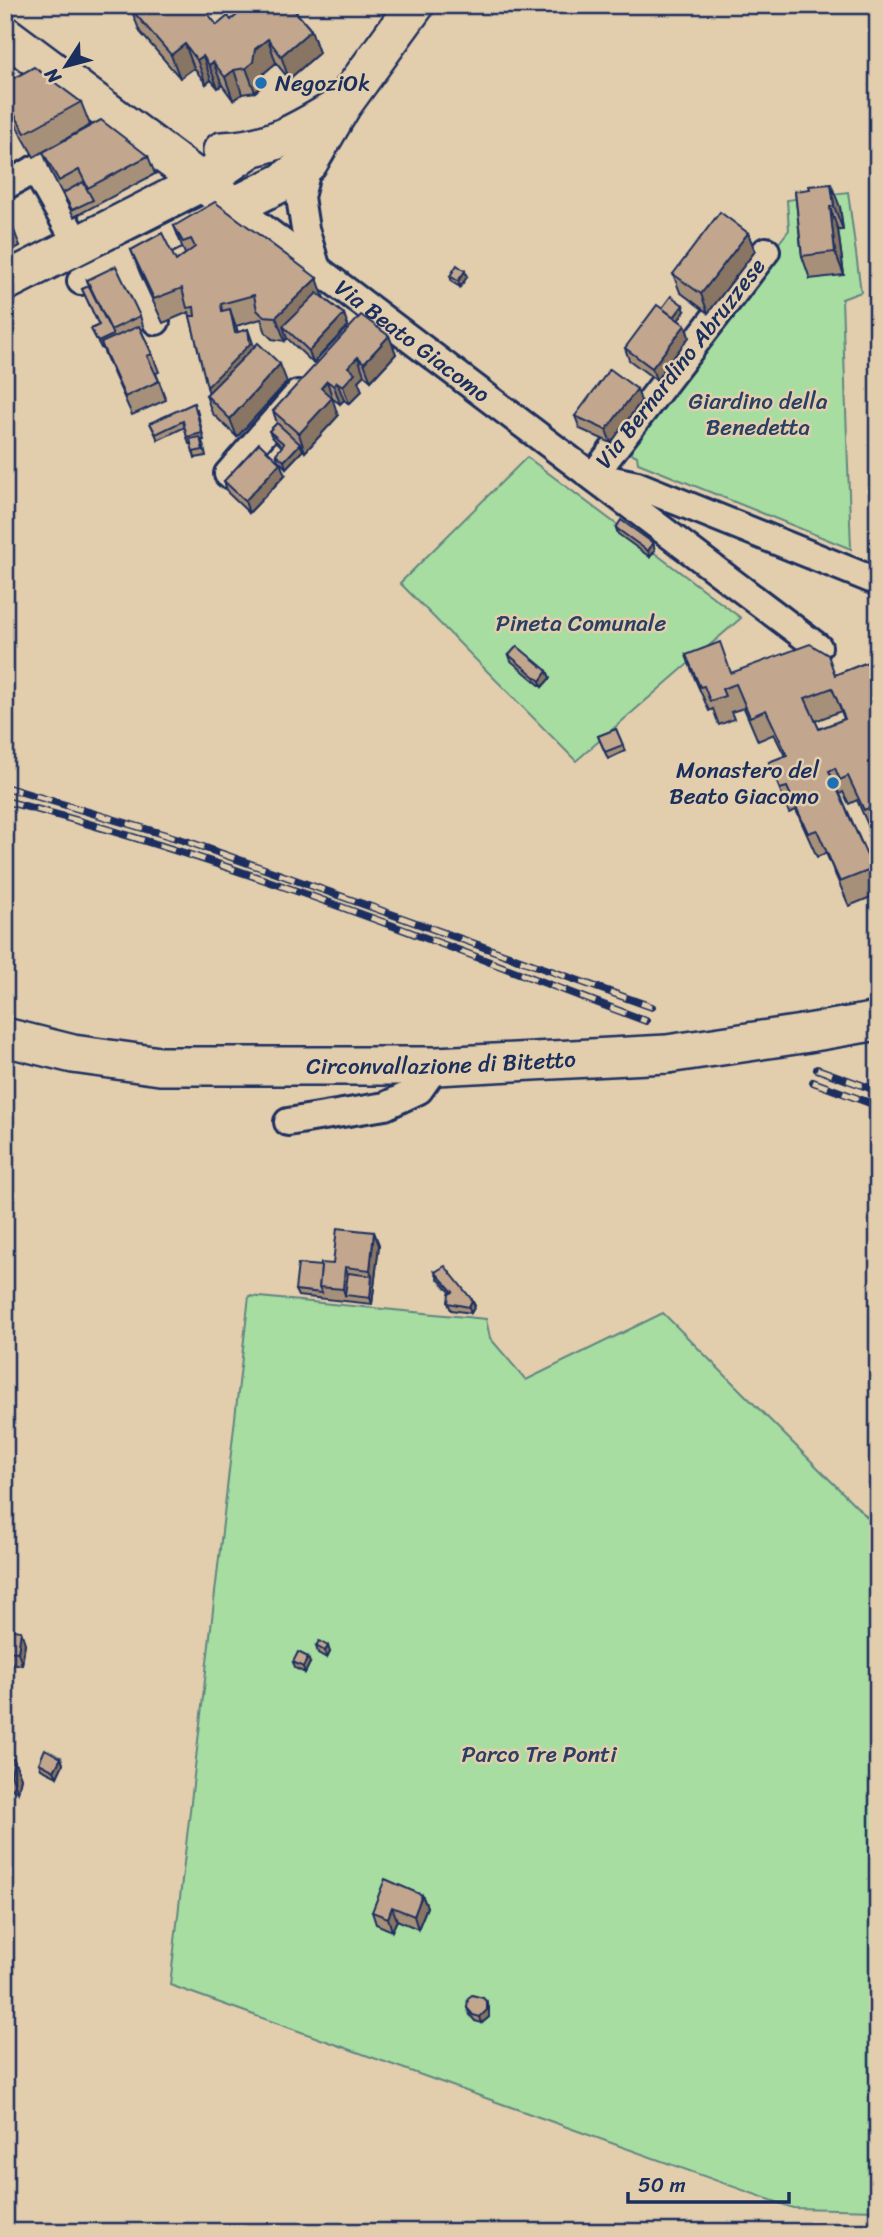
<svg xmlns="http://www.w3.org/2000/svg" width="883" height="2237" viewBox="0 0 883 2237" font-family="Sriracha,sans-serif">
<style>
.green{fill:#a7dda1;stroke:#618680;stroke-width:2}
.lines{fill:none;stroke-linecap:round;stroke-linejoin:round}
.street-casing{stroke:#1b2f5e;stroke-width:32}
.secondary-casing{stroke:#1b2f5e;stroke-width:42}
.street{stroke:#e2cead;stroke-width:26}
.secondary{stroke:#e2cead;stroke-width:37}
.rail-casing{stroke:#1b2f5e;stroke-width:8}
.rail{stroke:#e2cead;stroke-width:5;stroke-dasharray:16;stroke-linecap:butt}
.secondary-bridge-casing{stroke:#1b2f5e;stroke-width:42;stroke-linecap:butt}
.secondary-bridge{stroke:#e2cead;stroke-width:37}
.wall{fill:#a7907a;stroke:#1b2f5e;stroke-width:2;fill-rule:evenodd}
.shaded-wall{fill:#887563;stroke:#1b2f5e;stroke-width:2}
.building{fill:#c2a78e;stroke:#1b2f5e;stroke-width:2;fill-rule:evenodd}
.poi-dot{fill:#1f6fb2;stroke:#e2cead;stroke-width:2.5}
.labels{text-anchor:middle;stroke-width:5;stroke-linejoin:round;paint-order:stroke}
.poi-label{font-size:23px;fill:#1b2f5e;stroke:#e2cead;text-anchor:start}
.street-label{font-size:23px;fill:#1b2f5e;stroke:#e2cead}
.park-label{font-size:23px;fill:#294065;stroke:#e2cead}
</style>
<rect width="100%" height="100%" fill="#e2cead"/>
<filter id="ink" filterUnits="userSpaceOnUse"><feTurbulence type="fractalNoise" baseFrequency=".0143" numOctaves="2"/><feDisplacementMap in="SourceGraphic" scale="14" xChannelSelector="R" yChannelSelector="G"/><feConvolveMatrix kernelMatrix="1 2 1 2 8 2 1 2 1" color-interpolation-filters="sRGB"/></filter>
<g filter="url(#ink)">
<g class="green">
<polygon points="848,192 861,292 842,299 851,549 638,463 637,456 625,450 624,441 789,230 787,200"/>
<polygon points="527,457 741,618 576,761 400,583"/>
<polygon points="249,1296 486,1319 490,1338 526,1380 663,1313 878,1528 878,2210 793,2208 170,1985"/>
</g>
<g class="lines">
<defs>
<g id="street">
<polyline points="309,162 300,197 305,229 317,269"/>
<polyline points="35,169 78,245"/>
<polyline points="5,186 77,146"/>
<polyline points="766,251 593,476 637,485 878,582"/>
<polyline points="125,259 156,321"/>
<path id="s1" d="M81 281 234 206 818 647"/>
<polyline points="228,474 298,394"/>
<polyline points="288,1122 385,1106 419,1090 436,1066"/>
</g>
<g id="secondary">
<polyline points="5,35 234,206 283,182 309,162 343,104 415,5"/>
<path d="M222 151C272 149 298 131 339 107"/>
<polyline points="5,282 202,182 248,150"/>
<polyline points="802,1034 878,1021"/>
<path id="s2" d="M5 1037 73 1054 160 1066H436L667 1054"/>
</g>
</defs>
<use href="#street" class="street-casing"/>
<use href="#secondary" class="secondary-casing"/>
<use href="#street" class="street"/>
<use href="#secondary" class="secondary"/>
<defs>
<g id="rail">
<polyline points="5,787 186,841 652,1007"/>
<path d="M5 801C224 857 435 942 646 1021"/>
<polyline points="817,1069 878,1091"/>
<polyline points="813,1082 878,1106"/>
</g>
</defs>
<use href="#rail" class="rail-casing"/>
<use href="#rail" class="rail"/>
<defs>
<polyline id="secondary-bridge" points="667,1054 802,1034"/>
</defs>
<use href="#secondary-bridge" class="secondary-bridge-casing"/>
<use href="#secondary-bridge" class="secondary-bridge"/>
</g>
<g class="wall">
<polygon points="234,5 290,5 311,30 319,53 289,79 276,63 264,73 262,86 255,92 242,94 233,100 222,85 218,88 211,80 206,84 194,68 180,78 140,32 131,9 180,8 217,25 231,20 237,15"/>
<polygon points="5,83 81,102 90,125 34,157 8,111 5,112"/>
<polygon points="5,146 11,163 5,166"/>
<polygon points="43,152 148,156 155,174 74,217 50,170"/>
<polygon points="795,191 840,207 843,230 838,230 844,275 810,279 802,256"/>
<polygon points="5,213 13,228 20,246 5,254"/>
<polygon points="174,226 324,298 344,314 348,326 313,363 287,338 285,341 272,339 266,333 261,319 236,326 238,332 254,347 287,382 237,437 212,413 206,395 209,392 189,312 163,323 140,273 131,250 176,261 185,254"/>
<polygon points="748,233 755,251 708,313 680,292 673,274"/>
<polygon points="450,276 467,277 460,287 452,282"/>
<polygon points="87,280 140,316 144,329 141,330 152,354 159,372 156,373 166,400 132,415 108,361 102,347 101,348 91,329 99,325 82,289 89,286"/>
<polygon points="662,308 685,311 678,320 685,325 689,337 656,380 629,360 625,348"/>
<polygon points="389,336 396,354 371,381 364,375 358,381 362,391 349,404 344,400 340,404 333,399 332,400 338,416 305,452 303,450 286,468 278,460 276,454 282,447 272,437 269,431 277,423 273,411"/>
<polygon points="641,401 611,443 580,429 575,416"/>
<polygon points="197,409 204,440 202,440 206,456 195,458 191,443 189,444 187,437 185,427 158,440 150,423"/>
<polygon points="285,475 249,513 228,493 224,481"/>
<polygon points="616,528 653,543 655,550 650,557 618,534"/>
<polygon points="509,655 547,671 550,678 542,687 511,661"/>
<path d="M686 655 731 673 835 675 878 658V831L872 834 857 800 849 804 843 792 840 794 873 869 878 881V894L849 906 826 853 817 857 796 810 789 813 769 762 785 756 774 734 758 741 744 708 731 712 734 719 719 725 713 709 709 711 695 679ZM841 711 844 719 819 729 815 721Z"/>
<polygon points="616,729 625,751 608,759 598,736"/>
<polygon points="374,1232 379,1245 372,1304 298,1296 295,1290 321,1266 333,1264"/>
<polygon points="435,1272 472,1300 475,1306 471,1313 451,1310 448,1303 451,1293 438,1279"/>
<polygon points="5,1629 25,1643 22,1665 5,1662"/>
<polygon points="316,1646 330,1652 327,1658 318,1653"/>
<polygon points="293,1662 310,1663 305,1673 295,1668"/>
<polygon points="5,1756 14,1760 21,1778 18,1792 5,1785"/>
<polygon points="61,1758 63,1764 57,1777 41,1769 39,1763"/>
<polygon points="422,1895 427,1907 418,1929 397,1920 392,1931 376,1924 372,1912"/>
<polygon points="487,2002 489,2008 489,2017 482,2023 475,2021 470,2015 467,2008"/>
</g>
<g class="shaded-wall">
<polygon points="311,30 319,53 289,79 281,56"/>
<polygon points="268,39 276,63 264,73 262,86 255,92 246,68 255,49"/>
<polygon points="185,44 194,68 180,78 171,55"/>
<polygon points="203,56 211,80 206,84 197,60"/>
<polygon points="213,62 222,85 218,88 209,65"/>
<polygon points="234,70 242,94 233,100 225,77"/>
<polygon points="831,184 840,207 843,230 834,206"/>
<polygon points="830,207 838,230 844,275 835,252"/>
<polygon points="748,233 755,251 708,313 701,294"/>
<polygon points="465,271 467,277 460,287 458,281"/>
<polygon points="317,278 325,301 283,326 287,338 285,341 276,317"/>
<polygon points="683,305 685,311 674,326 672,320"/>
<polygon points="230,309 238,333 248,329 256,352 212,401 207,387 235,333"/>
<polygon points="344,314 348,326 313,363 309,351"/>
<polygon points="685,325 689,337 656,380 652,368"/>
<polygon points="389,336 396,354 371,381 364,363"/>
<polygon points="358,357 364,375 358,381 362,391 349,404 343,386 348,367"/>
<polygon points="280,364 287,382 237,437 230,419"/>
<polygon points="327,381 338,416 305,452 299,434 321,388"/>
<polygon points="337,382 344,400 340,404 334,386"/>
<polygon points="637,389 641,401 611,443 606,430"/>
<polygon points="300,444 303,450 286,468 284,461"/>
<polygon points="280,463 285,475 249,513 245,501"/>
<polygon points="653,543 655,550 650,557 648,551"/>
<polygon points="547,671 550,678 542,687 540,681"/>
<polygon points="374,1232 379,1245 372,1304 370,1298 372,1276 370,1270"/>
<polygon points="345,1267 350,1279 345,1295 343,1289"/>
<polygon points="472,1300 475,1306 471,1313 469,1307"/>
<polygon points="21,1631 25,1643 22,1665 18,1652"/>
<polygon points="328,1646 330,1652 327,1658 325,1651"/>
<polygon points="308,1657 310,1663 305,1673 303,1667"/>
<polygon points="61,1758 63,1764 57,1777 54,1771"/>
<polygon points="14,1760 21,1778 18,1792 11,1774"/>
<polygon points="422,1895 427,1907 418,1929 414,1916"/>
<polygon points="392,1907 397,1920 392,1931 388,1918"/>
<polygon points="487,2002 489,2008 489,2017 482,2023 480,2017"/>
</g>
<g class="building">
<polygon points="135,5 179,5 180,8 183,5 201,5 217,25 228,16 231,20 243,10 239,5 290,5 311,30 281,56 268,39 255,49 253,62 246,68 234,70 225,77 213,62 209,65 203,56 197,60 185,44 171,55 131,9"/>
<polygon points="34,67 81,102 25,133 5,97 5,83"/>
<polygon points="101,120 148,156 88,188 79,170 59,181 43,152"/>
<polygon points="83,182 93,200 72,210 63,193"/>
<polygon points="831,184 834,206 830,207 835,252 802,256 795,191 810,189 809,186"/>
<polygon points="215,202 317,278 276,317 263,316 257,310 254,295 221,304 222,311 230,309 235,333 248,329 250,344 207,387 190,316 195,316 194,307 187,308 182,288 154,299 131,250 162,233 176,261 195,247 191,239 183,242 174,226"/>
<polygon points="720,212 748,233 701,294 673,274"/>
<polygon points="5,213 13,228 5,232"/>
<polygon points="457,265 465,271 458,281 450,276"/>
<polygon points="116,266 140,316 111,330 87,280"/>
<polygon points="89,286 113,335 98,342 91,329 99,325 82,289"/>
<polygon points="317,293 344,314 309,351 283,326"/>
<polygon points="671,296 683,305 674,317 662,308"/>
<polygon points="657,305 685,325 652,368 625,348"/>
<polygon points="361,315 389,336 364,363 358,357 348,367 355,373 343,386 337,382 334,386 327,381 321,388 332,398 299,434 273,411"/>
<polygon points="139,326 152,354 147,356 159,381 125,397 101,343"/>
<polygon points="258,343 280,364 230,419 206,395"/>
<polygon points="610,369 637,389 606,430 575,416"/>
<polygon points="194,403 202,433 187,437 183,421 156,434 150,423"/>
<polygon points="277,423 300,444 284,461 276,454 284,444 269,431"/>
<polygon points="200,437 203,450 193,452 190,439"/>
<polygon points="259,443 280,463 245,501 224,481"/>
<polygon points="621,520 653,543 648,551 616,528"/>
<path d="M720 642 731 673 810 644 828 655 835 675 878 658V774L871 777 878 792V804L864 810 848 776 840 780 835 768 829 771 873 869 840 882 817 830 808 833 787 787 780 789 769 762 787 755 766 710 750 717 736 684 722 689 725 696 710 701 704 686 700 687 686 655ZM832 688 845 719 819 729 805 698Z"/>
<polygon points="517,646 547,671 540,681 509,655"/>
<polygon points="616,729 623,745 605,752 598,736"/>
<polygon points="337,1228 374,1232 370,1270 345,1267 343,1289 319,1287 321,1263 333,1264"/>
<polygon points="298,1264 321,1266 319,1287 322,1293 295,1290"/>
<polygon points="445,1266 472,1300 469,1307 448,1303 449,1294 453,1292 435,1272"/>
<polygon points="348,1273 372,1276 370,1298 345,1295"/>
<polygon points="5,1629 21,1631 18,1652 5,1651"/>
<polygon points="319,1641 328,1646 325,1651 316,1646"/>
<polygon points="298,1652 308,1657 303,1667 293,1662"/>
<polygon points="45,1749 61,1758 54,1771 39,1763"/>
<polygon points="5,1756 14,1760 11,1774 5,1771"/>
<polygon points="385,1879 422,1895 414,1916 392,1907 388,1918 372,1912"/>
<polygon points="472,1995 483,1998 487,2002 487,2010 480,2017 473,2015 467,2008 468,1998"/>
<polygon points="869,2224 877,2224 878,2232 864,2232 864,2230"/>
</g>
</g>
<g class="poi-dot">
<circle cx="261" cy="83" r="7"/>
<circle cx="833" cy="783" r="7"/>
</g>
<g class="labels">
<g class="poi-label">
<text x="275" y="91">NegoziOk</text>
<text x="819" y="778" text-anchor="end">Monastero del<tspan x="819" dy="26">Beato Giacomo</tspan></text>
</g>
<g class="street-label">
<text dy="8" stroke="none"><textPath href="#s1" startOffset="394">Via Beato Giacomo</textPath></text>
<text transform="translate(680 363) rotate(-52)" y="8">Via Bernardino Abruzzese</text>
<text dy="8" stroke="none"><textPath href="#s2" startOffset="439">Circonvallazione di Bitetto</textPath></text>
</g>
<g class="park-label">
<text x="758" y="409">Giardino della<tspan x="758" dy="26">Benedetta</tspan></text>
<text x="581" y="631">Pineta Comunale</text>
<text x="539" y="1762">Parco Tre Ponti</text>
</g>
</g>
<rect width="883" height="2237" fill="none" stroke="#e2cead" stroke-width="28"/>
<rect x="14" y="14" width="855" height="2209" fill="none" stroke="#1b2f5e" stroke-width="2.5" filter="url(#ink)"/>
<g transform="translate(66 66) rotate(234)" stroke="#e2cead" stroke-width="5" paint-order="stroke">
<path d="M0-5L12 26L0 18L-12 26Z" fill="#1b2f5e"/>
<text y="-10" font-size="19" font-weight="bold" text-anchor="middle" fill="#1b2f5e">N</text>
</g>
<path d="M628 2192v10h161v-10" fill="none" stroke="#1b2f5e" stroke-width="3.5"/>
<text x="638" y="2192" font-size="21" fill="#1b2f5e" stroke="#e2cead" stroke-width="5" paint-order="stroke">50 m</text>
</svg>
